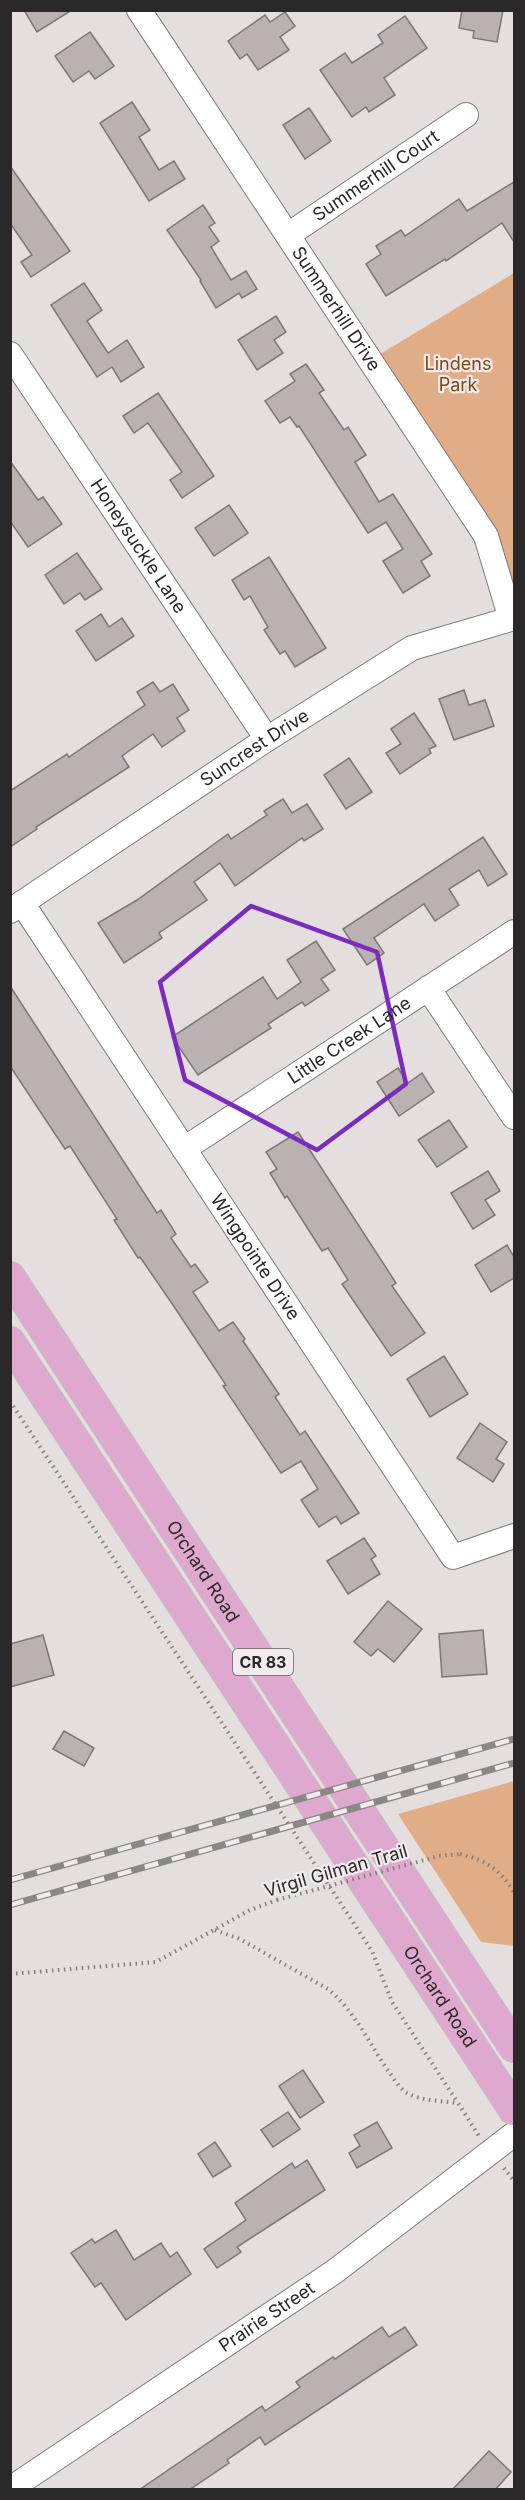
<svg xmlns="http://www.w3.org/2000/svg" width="525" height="2500" viewBox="0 0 525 2500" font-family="Inter,sans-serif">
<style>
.green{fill:#e0ad87}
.building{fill:#b9b2b1;stroke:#7c7675;stroke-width:1.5}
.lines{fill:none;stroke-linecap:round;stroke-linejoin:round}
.minor-casing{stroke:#807a7b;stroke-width:26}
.major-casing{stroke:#bfbebe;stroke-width:32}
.path{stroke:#827e7e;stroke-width:4;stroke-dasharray:1.5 4.5;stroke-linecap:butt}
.minor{stroke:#fff;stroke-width:24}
.major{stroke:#dfa9cf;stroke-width:30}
.rail-casing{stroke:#8b8787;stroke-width:7}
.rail{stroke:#f2ebed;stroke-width:4.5;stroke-dasharray:14;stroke-linecap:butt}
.path-bridge{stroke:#827e7e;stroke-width:4;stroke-dasharray:1.5 4.5;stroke-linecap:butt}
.marked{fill:none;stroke:#7b2cbf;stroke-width:4.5;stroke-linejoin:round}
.labels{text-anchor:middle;stroke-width:4.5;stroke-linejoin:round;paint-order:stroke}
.shield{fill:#f2ebed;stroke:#666263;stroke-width:1.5}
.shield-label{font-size:16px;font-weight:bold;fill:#2a2828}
.street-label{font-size:18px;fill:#2a2828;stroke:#f2ebed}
.park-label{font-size:18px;fill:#804811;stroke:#f2ebed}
</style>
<rect width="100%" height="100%" fill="#e5dedf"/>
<g class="green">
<polygon points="514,273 514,590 377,356"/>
<polygon points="514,1781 514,1946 481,1942 398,1814"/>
</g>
<g class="building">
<polygon points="24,10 72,10 37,32"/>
<polygon points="462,10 503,10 497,42 473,38 474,31 459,28"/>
<polygon points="285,12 295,26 280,37 289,50 258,70 247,54 240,59 228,41 265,15 270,22"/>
<polygon points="405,16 427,48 384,78 395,95 369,112 366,107 352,117 320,70 345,53 352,63 383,43 378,35"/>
<polygon points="90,32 114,66 95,79 89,71 73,82 55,56"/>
<polygon points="132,102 150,130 139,137 159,170 174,161 185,179 149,201 100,123"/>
<polygon points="309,108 331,141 305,159 283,125"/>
<polygon points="10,166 70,251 31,277 21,262 32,255 10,223"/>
<polygon points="514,182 514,242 502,223 446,261 445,259 386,296 366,264 381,254 376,246 401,230 405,236 459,199 467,211"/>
<polygon points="203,205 215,223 209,227 219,241 211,247 231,280 246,271 257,289 242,298 239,293 216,308 200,281 201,280 167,230"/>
<polygon points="84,283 102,310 87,321 108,353 127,340 144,367 121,382 112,367 97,377 51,305"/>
<polygon points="276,316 286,332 274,340 283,353 257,370 238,340"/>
<polygon points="306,364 324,390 319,393 344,430 348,427 366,455 355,462 379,502 393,494 432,554 421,561 430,576 403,593 383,561 403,549 386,522 368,533 299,426 297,427 290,417 280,423 265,401 295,381 290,374"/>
<polygon points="158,393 214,476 182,498 170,480 182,472 148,423 134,433 123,416"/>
<polygon points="10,461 38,500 43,497 62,524 28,547 10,521"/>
<polygon points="229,505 248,533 214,556 195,528"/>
<polygon points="77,553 102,589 85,600 80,593 64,604 45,575"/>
<polygon points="269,557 326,648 295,667 285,651 280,654 264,630 268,627 250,596 244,600 232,580"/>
<polygon points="101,614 109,627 122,618 134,636 96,661 76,631"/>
<polygon points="153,682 160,692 173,684 189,710 177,718 185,731 162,747 153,734 122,756 129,767 36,827 37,829 10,847 10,791 67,754 69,757 145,705 137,692"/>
<polygon points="464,690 469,705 485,700 494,726 454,740 439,699"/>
<polygon points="414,713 436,746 429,749 431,753 400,774 386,753 401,744 391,729"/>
<polygon points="349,758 372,792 346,809 324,775"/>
<polygon points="283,799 292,813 307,804 323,829 304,841 302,838 235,886 220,863 194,882 207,900 159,933 162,938 124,963 98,923 137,900 228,834 231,839 267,815 264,811"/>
<polygon points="483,837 507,874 488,886 479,870 449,889 459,905 435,921 424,904 374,938 384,953 367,965 343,929"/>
<polygon points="316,941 335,970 321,979 329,990 305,1006 302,1002 268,1024 271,1028 198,1075 172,1037 263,977 277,999 301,982 287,960"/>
<polygon points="10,986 157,1213 161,1210 176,1234 171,1238 191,1267 195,1264 208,1282 193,1292 219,1331 233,1322 245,1339 243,1341 279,1394 275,1397 300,1435 305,1431 359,1513 341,1524 336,1516 319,1527 301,1500 318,1489 301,1461 281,1473 223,1386 226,1385 173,1305 140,1257 138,1258 114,1220 117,1219 70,1146 65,1149 10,1066"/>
<polygon points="398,1068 408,1083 422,1073 434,1092 399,1116 377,1082"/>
<polygon points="449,1120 467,1147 437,1167 418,1140"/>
<polygon points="298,1132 396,1283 392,1286 425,1333 391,1356 342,1284 348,1280 328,1248 322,1251 287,1196 285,1198 270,1173 277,1169 266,1152"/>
<polygon points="488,1171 500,1191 485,1200 495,1215 473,1229 451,1193"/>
<polygon points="507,1245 514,1257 514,1278 491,1292 475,1265"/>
<polygon points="444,1356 468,1394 430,1417 407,1379"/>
<polygon points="480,1423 507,1442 496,1459 504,1464 493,1482 457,1458"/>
<polygon points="364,1538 376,1556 371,1559 380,1574 348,1594 327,1561"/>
<polygon points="388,1601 422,1629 394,1662 378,1649 371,1656 354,1642"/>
<polygon points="483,1630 487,1674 442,1677 439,1634"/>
<polygon points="43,1635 54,1675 10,1687 10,1644"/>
<polygon points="64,1731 94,1748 84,1766 53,1749"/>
<polygon points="303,2070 324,2102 300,2118 279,2086"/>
<polygon points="288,2112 300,2129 273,2147 261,2130"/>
<polygon points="377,2122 392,2148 357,2168 349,2153 360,2146 354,2135"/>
<polygon points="215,2142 231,2166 213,2177 198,2154"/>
<polygon points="307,2160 325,2190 237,2247 241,2252 217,2268 204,2249 246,2220 235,2203 292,2163 295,2168"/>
<polygon points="116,2230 134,2260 161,2243 170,2257 177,2252 191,2274 126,2320 101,2283 95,2287 71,2253 92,2239 95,2243"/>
<polygon points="382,2327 389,2337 405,2327 417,2345 265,2445 260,2437 227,2460 229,2463 189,2490 139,2490 262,2406 265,2411 300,2387 296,2382 333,2357 335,2359"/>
<polygon points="489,2451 511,2472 495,2490 452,2490"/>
</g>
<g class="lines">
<defs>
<g id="minor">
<path id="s1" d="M139 10 486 536 511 619"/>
<path id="s2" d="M288 235 466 115"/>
<path id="s3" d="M10 354 267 739"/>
<path id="s4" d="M22 903 453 1557 514 1536"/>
<path id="s5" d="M10 911 267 739 412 648 514 618"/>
<polyline points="428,988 514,1117"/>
<path id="s6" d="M184 1149 514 932"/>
<path id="s7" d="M10 2489 334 2272 514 2134"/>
</g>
<g id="major">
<path id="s8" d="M10 1277 514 2047"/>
<path id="s9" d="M10 1342 514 2110"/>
</g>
</defs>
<use href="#minor" class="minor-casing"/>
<use href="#major" class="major-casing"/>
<g class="path">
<polyline points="10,1401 372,1951 392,2002 458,2103"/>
<path d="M460 1854C489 1862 497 1867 514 1892"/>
<path d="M215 1930 240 1939 328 1989C355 2011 370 2045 389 2072 394 2079 400 2089 407 2093 422 2101 442 2101 458 2103L479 2136"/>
<polyline points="10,1974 156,1962 250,1910 277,1900"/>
<polyline points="504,2168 514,2181"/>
</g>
<use href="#minor" class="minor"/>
<use href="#major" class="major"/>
<defs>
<g id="rail">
<polyline points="10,1880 514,1739"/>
<polyline points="10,1905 514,1763"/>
</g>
</defs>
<use href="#rail" class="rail-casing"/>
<use href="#rail" class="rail"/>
<polyline class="path-bridge" points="277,1900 439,1856 460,1854"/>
</g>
<path class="marked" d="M251 906 377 952 406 1084 317 1150 185 1080 160 982Z"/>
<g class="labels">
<rect class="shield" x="233" y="1649" width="60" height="26" rx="4.5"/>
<g class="shield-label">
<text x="263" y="1668">CR 83</text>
</g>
<g class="street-label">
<text dy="6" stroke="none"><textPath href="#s2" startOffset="106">Summerhill Court</textPath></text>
<text dy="6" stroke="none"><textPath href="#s1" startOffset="358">Summerhill Drive</textPath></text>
<text dy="6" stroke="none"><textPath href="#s3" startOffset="231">Honeysuckle Lane</textPath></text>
<text dy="6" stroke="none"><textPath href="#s5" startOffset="294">Suncrest Drive</textPath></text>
<text dy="6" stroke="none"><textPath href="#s6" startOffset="198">Little Creek Lane</textPath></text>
<text dy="6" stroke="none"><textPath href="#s4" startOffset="424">Wingpointe Drive</textPath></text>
<text dy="6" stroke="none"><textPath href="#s8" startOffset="352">Orchard Road</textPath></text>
<text transform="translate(336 1871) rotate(-16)" y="6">Virgil Gilman Trail</text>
<text dy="6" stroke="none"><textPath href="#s9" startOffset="783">Orchard Road</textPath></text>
<text dy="6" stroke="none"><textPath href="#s7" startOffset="309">Prairie Street</textPath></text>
</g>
<g class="park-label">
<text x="458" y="370">Lindens<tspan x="458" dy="21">Park</tspan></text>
</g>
</g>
<rect width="525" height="2500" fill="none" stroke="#2a2828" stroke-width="24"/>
</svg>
